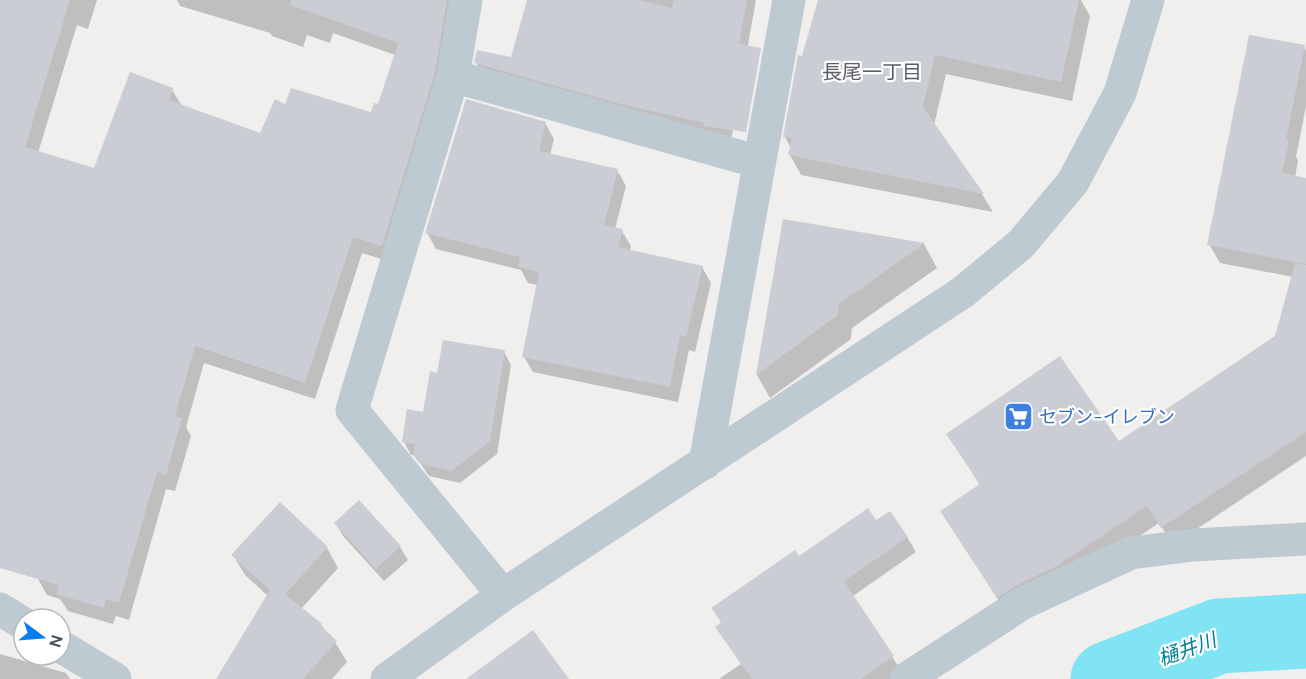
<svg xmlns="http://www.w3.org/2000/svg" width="1306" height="679" viewBox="0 0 1306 679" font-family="'DM Sans','Noto Sans JP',sans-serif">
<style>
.shadow{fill:#0003}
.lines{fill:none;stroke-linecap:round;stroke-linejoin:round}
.river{stroke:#81e4f4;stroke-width:75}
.building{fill:#caced4}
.minor{stroke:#becad2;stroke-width:33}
.labels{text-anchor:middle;stroke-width:4.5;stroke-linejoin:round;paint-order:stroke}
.shop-label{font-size:18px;fill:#366cbe;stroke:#fff;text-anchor:start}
.neighbourhood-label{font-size:20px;fill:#5a5f64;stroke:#fff}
.water-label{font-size:20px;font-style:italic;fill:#037f95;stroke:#fff}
</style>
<rect width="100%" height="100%" fill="#f1eeee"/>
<g class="shadow">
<polygon points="7,0 97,0 88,29 77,25 38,153 94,170 172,90 182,106 261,135 286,105 372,114 379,106 395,55 333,33 330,43 307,35 303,47 272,36 270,33 180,6 177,0 462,0 391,262 362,253 315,399 204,363 186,427 191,436 175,491 166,489 129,620 116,616 113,624 68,611 60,599 47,595 38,579 0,567 0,23"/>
<polygon points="529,0 756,0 731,141 483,75 476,62 512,59"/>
<polygon points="820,0 1081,0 1090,16 1072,101 946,74 934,125 982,194 993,212 801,175 790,155 791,148 785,137 804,57"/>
<polygon points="1304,47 1306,51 1306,106 1296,157 1298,160 1295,178 1306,180 1306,456 1173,545 1159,523 1066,585 1008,615 953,529 980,485 948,435 1118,443 1277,337 1293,277 1220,263 1209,244"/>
<polygon points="545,123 554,139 550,155 617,170 626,186 615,229 622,231 631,246 630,251 702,267 711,283 695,352 689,350 678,402 533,372 524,357 538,285 528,283 521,270 436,249 427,233"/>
<polygon points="784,220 924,244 937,268 852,328 851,339 770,398 757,375"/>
<polygon points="504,352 511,365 497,454 460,483 429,476 415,455 411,455 404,442 424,413 438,375"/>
<polygon points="359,502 400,547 408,560 384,581 343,536 336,523"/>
<polygon points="876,522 907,537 916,552 853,596 902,672 891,679 719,679 741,664 717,627 722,624 713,609 798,558"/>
<polygon points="327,548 338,568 301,609 321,625 335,642 347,662 332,679 218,679 268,596 245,575 233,555"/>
<polygon points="0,654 66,673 70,679 0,679"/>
</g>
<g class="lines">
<polyline class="river" points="1108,679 1219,636 1306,631"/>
</g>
<g class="building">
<polygon points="0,0 70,0 25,147 94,168 130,72 173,88 169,100 260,133 275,99 285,104 291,88 371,112 374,103 378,104 398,43 290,5 291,0 447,0 435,72 382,246 353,237 305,383 195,346 175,416 182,418 166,475 157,472 119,603 106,599 104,608 56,594 59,585 0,568"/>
<polygon points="527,0 639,0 672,8 674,0 747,0 739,44 761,48 746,132 703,126 704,123 621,104 474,63 477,50 511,57"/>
<polygon points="818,0 1079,0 1061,82 935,55 923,107 984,194 788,155 792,138 783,137 798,55 802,56"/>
<polygon points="1249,35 1305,45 1286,140 1289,141 1282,173 1306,178 1306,264 1207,245"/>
<polygon points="466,99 546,122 539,151 618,169 604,225 623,229 618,247 703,266 686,337 680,335 670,387 522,357 539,272 518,267 520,257 425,233"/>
<polygon points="783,219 925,243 839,304 838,315 756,375"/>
<polygon points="1295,263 1306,265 1306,432 1161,528 1147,506 1055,567 1015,586 997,598 940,511 980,484 946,434 1060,356 1119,441 1275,336"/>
<polygon points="443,340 505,350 490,441 452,471 420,464 413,455 415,444 402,442 407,409 423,412 430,371 437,373"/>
<polygon points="359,500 401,546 376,569 334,523"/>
<polygon points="280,502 328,547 285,594 322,624 321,626 337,641 303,679 216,679 270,590 231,555"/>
<polygon points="868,508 876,520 890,511 908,537 844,581 894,656 861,679 752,679 715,627 722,622 711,608 795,550 799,556"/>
<polygon points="533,630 569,679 466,679"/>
</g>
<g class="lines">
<g class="minor">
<polyline points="466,0 453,76 352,410 503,595"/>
<polyline points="453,76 759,162"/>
<polyline points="705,463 789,0"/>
<polyline points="0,609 24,624"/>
<polyline points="60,646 115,679"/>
<polyline points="387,679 503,595 963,292 1021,244 1073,182 1120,93 1148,0"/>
<polyline points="906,679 1023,603 1131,553 1193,545 1306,539"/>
</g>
</g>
<defs>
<symbol id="supermarket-square" viewBox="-11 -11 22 22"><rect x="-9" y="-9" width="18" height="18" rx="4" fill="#3f7fe0" stroke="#fff"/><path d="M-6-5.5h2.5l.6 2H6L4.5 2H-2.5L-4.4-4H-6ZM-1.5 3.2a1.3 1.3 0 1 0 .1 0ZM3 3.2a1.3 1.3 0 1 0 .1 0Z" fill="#fff"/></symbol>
</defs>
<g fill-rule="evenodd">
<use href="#supermarket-square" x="1002" y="400" width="33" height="33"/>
</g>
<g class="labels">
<g class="shop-label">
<text x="1039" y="423">セブン-イレブン</text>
</g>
<g class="neighbourhood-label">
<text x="872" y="79">長尾一丁目</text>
</g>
<g class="water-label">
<text transform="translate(1187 649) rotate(-20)" y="7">樋井川</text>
</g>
</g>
<g transform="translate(42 637) rotate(106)"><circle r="28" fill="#ffffff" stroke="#b5bbbf" stroke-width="1.5"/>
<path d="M0-4.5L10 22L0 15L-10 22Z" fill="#087df2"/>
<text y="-9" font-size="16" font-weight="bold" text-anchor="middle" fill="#45545e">N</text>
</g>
</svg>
